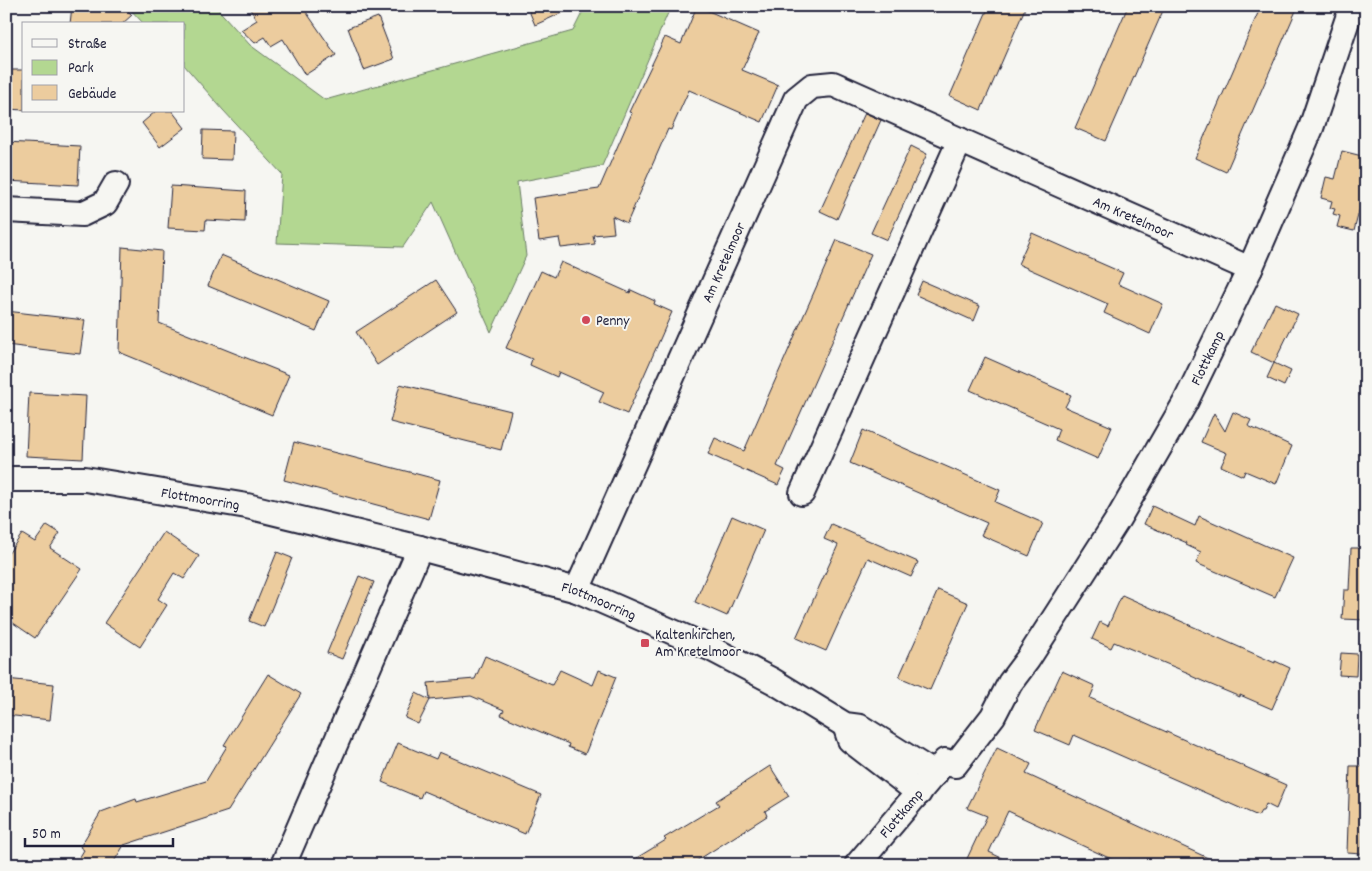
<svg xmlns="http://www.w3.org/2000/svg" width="1372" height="871" viewBox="0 0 1372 871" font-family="Dekko,sans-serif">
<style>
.green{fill:#b3d791;stroke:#6a7c66}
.building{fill:#eccc9e;stroke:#22223b}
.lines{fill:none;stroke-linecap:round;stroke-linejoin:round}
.minor-casing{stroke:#22223b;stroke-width:28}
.minor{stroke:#f6f6f2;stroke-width:24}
.poi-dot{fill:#d1495b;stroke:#f6f6f2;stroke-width:2}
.labels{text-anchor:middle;stroke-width:4;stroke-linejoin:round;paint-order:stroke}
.street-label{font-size:15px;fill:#22223b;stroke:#f6f6f2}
.poi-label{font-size:15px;fill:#22223b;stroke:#f6f6f2;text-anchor:start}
</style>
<rect width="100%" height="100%" fill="#f6f6f2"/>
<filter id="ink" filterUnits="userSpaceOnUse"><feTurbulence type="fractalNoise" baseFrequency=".02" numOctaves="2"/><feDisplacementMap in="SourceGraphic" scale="10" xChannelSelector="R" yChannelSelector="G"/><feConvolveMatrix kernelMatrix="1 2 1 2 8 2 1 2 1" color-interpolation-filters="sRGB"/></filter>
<g filter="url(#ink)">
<polygon class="green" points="127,6 215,6 250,45 325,100 573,31 584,9 583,6 671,6 602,166 517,182 526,256 491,332 433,202 403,247 277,243 282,174 223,110 184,65 184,24 144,24"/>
<g class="building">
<polygon points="72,6 123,6 132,15 122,24 70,24"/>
<polygon points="248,6 302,6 336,55 305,75 283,39 271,46 265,37 255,43 241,30 257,20"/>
<polygon points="527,6 577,6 535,25"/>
<polygon points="697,6 759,33 742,70 778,85 762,122 689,90 671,130 668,129 627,223 612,216 614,233 593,235 595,244 561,248 559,238 539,241 533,198 599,189 632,113 629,112 665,37 681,44"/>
<polygon points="989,6 1026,6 981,110 950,96"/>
<polygon points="1128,6 1165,6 1106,141 1075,128"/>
<polygon points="1261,6 1298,6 1226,172 1195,158"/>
<polygon points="378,17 394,59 364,70 348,28"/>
<polygon points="6,70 24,70 24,110 6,109"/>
<polygon points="156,111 172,111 185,128 160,147 142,123"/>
<polygon points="865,113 881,120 837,219 820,211"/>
<polygon points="203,130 233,131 232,160 202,159"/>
<polygon points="6,142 80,146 78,185 6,181"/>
<polygon points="911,146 927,154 887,240 871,233"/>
<polygon points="1342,151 1366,157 1366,184 1354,231 1337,227 1340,216 1333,214 1335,209 1330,208 1332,201 1321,198 1326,177 1335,179"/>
<polygon points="171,186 246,191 245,222 206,220 205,230 168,228"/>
<polygon points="1032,233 1123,273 1118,284 1163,304 1150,334 1104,313 1108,304 1018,264"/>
<polygon points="837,240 871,254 777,466 785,470 778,485 708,454 715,438 744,451"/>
<polygon points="122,247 162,251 159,323 289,375 272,415 119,352"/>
<polygon points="221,255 329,301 316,331 208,286"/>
<polygon points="561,262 630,293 631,290 655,301 654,304 672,312 627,414 599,402 604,392 559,372 557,377 530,365 532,359 506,348 541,271 554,277"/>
<polygon points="436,280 457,312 377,365 356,332"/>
<polygon points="922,281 980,306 974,321 916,295"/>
<polygon points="1275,303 1298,314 1274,363 1251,352"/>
<polygon points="6,311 85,320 80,354 6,345"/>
<polygon points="985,357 1071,395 1065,407 1112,427 1098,459 1055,440 1059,429 970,390"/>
<polygon points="1274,363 1291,371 1284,386 1267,378"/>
<polygon points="400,384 511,411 501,450 390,422"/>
<polygon points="29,393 86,396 83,459 26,456"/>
<polygon points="1233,412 1251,420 1248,426 1292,446 1276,484 1245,471 1243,476 1221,466 1227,453 1201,442 1214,413 1225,431"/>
<polygon points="863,430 1000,490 995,502 1043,523 1029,556 981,535 987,523 850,463"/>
<polygon points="294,442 440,480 429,519 284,480"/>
<polygon points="1152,506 1195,526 1199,516 1293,558 1275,597 1196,563 1201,552 1186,545 1187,543 1144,524"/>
<polygon points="732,516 764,530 727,616 695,602"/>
<polygon points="831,524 918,562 911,577 868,558 826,651 796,638 838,545 824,539"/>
<polygon points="47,525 60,533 50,548 82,569 35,638 6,618 6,557 22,534 35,542"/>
<polygon points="164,532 199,556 184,579 174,573 158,599 167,605 140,647 104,623"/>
<polygon points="1351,548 1366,548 1366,620 1342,619 1344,590 1349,590"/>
<polygon points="277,552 292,558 264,627 249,621"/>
<polygon points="359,576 374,582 342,659 327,653"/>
<polygon points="938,590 968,603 930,690 899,677"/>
<polygon points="1122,595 1275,663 1275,661 1290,668 1272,709 1240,695 1240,697 1209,684 1191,676 1191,674 1114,642 1111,648 1092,639 1100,622 1108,626"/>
<polygon points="1341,653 1357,654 1356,676 1339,675"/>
<polygon points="485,656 552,685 560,670 593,685 599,670 616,677 585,754 568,747 569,744 501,715 504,710 471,696 430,700 428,683 475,679"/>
<polygon points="1062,671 1095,686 1090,698 1286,785 1276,809 1266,804 1263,811 1261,811 1258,816 1074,735 1070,745 1035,730"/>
<polygon points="268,674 301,694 228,811 124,845 112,865 75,865 84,850 80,847 101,812 136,799 137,802 206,781 227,746 224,745"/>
<polygon points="6,679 54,684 50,720 6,715"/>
<polygon points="416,693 430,700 418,724 405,718"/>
<polygon points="398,743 436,759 439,752 541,795 525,834 423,791 420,798 382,782"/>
<polygon points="997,748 1031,764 1026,774 1223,865 1142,865 1129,859 1126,865 1124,865 1008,811 989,852 1016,865 964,865 987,816 967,808"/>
<polygon points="770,766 789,796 765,811 767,816 690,865 625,865 666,840 664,838 719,805 716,801"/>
<polygon points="1350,766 1366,766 1366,802 1363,802 1362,854 1347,853"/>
</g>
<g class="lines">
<defs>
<g id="minor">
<polyline points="6,210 82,214 105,203 116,184"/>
<path id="s1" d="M6 479H85L247 506 420 548 577 590 712 649 773 681 845 725 860 727 935 774"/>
<polyline points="802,493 960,140"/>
<path id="s2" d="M577 590 796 99 812 86 833 84 1250 269"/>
<polyline points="845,725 850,740 919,793"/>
<path id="s3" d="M945 763 955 765 993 716 1010 683 1028 659 1118 519 1185 403 1250 269 1311 128 1352 6"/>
<polyline points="283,865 420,548"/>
<path id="s4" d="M857 865 945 761"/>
</g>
</defs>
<use href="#minor" class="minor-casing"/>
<use href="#minor" class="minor"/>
</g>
</g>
<g class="poi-dot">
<circle cx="586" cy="320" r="5"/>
<rect x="640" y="638" width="10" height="10" rx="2.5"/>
</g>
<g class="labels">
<g class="street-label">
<text dy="5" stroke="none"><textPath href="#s2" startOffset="908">Am Kretelmoor</textPath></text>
<text dy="5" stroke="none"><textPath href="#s2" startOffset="359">Am Kretelmoor</textPath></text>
<text dy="5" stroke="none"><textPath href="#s3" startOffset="490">Flottkamp</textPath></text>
<text dy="5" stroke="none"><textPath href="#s1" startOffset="196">Flottmoorring</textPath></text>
<text dy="5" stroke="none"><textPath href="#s1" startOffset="608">Flottmoorring</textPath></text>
<text dy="5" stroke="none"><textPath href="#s4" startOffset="68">Flottkamp</textPath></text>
</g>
<g class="poi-label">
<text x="596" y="325">Penny</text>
<text x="655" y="639">Kaltenkirchen,<tspan x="655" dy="17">Am Kretelmoor</tspan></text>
</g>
</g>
<rect width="1372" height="871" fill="none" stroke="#f6f6f2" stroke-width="25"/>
<rect x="12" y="12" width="1347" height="846" fill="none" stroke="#22223b" stroke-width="2" filter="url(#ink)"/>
<rect x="22" y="22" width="162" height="90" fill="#f6f6f2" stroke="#a1a1a9"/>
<rect x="32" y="39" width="25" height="8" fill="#f6f6f2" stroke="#a1a1a9"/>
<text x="68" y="48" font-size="15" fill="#22223b">Straße</text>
<rect x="32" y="60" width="25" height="15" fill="#b3d791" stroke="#a1a1a9"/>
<text x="68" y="72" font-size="15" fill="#22223b">Park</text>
<rect x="32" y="85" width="25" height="15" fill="#eccc9e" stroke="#a1a1a9"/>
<text x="68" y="98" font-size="15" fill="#22223b">Gebäude</text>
<path d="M25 838v8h148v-8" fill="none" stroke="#22223b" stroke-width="2.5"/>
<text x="32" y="838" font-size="15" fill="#22223b" stroke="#f6f6f2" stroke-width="4" paint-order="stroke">50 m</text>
</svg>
